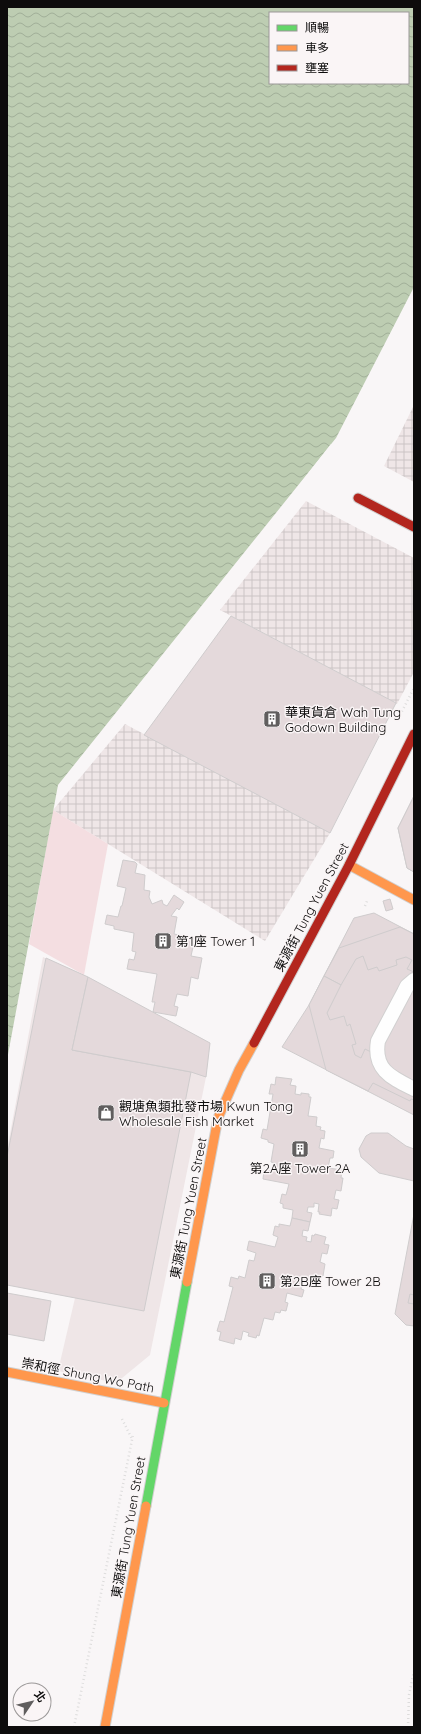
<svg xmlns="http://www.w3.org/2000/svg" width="421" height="1734" viewBox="0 0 421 1734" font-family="Quicksand,'Noto Sans TC',sans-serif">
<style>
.built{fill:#efe6e7}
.industrial{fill:url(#industrial-grid)}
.park{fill:#f4dee1}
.water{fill:url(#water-waves);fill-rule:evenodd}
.pier{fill:#f9f6f7}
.building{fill:#e4d9db;stroke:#cfcccd}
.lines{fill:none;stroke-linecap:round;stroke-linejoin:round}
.lane-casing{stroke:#d1d0d0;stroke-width:16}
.fast-casing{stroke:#d1d0d0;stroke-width:11}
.slow-casing{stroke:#d1d0d0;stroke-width:11}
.jam-casing{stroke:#d1d0d0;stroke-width:11}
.path{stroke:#dddcdc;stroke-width:2.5;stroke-dasharray:1 3;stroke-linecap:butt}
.lane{stroke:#fefefe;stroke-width:14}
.fast{stroke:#63d668;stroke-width:9}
.slow{stroke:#ff974d;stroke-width:9}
.jam{stroke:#b3261e;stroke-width:9}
.labels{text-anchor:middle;stroke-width:3;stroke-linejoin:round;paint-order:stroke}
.poi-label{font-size:13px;fill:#0d0c0c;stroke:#faf5f6;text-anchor:start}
.street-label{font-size:13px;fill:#0d0c0c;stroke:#faf5f6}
</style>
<defs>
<pattern id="industrial-grid" width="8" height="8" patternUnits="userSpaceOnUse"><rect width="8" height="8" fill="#efe6e7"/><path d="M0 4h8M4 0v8" fill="none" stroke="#ccc4c5"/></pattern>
<pattern id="water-waves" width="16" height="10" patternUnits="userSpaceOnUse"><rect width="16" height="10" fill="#bdcdb2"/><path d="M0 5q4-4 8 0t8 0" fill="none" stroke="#a1af98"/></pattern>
</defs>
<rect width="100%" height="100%" fill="#f9f6f7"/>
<polygon class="built" points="43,957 88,977 210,1043 206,1077 150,1355 116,1383 58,1371 75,1298 7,1285 7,1150"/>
<g class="industrial">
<polygon points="414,405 414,482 384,466"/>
<polygon points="306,501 414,558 414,672 397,704 220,610"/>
<polygon points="125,724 330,833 265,941 53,810"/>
</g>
<polygon class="park" points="53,810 108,844 84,975 29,944"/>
<path class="water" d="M7 7H414V287L336 438 58 785 7 1060ZM270 13H408V83H270Z"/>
<polygon class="pier" points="331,444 333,445 298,490 296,489"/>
<g class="building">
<polygon points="231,616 396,703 330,833 144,735"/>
<polygon points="414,796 414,872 407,868 398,828"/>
<polygon points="414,796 414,872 407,868 398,828"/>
<polygon points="123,860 135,862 137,864 135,873 145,875 144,890 150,891 149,897 152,904 162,900 163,904 167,906 174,895 184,902 179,910 177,908 171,916 177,917 174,934 195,938 191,956 202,958 198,979 191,977 188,996 177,994 174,1006 178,1007 176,1016 153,1012 155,1002 152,1002 157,974 127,969 129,959 134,960 136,952 132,951 134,933 114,929 114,926 105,924 107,915 118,917 121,906 122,906 126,888 117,886"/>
<polygon points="390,899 393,909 386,911 383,901"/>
<polygon points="374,913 414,934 414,1115 282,1047 309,1005 354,918"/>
<polygon points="400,927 414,934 414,972 407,969 412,960 406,957 396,960 397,965 379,971 377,967 368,970 363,956 356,959 341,985 324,976 339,948"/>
<polygon points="46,958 88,977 72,1050 191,1072 144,1311 7,1285 7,1157"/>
<polygon points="324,976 341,985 327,1013 330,1020 344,1016 347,1026 350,1024 356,1044 352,1045 355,1055 361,1058 365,1049 385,1059 383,1063 414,1081 414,1100 411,1099 410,1101 373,1083 368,1091 326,1070 309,1005"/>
<polygon points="88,977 210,1043 206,1077 191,1072 72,1050"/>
<polygon points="276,1077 292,1079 290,1085 296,1086 295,1094 301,1095 301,1093 309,1094 309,1097 311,1097 308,1116 317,1117 316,1126 321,1127 320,1130 325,1131 324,1139 321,1138 319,1148 334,1151 333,1158 330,1158 328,1168 342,1170 341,1178 343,1178 341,1191 336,1190 334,1199 339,1200 337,1209 332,1208 331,1216 319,1214 320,1212 318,1212 319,1204 314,1203 314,1207 308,1207 307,1212 312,1213 310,1222 292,1218 293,1210 283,1208 283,1204 280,1203 282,1194 286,1195 289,1184 263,1179 264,1170 273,1171 275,1163 271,1162 274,1144 268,1142 268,1140 261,1138 263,1129 267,1130 273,1094 269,1094 271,1084 275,1085"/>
<polygon points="371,1133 388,1133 406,1146 414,1149 414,1181 379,1173 361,1157 359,1149 366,1136"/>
<polygon points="414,1214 414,1326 406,1325 395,1314"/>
<polygon points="292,1218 310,1222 308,1231 303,1230 302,1236 307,1237 306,1241 311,1242 312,1235 314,1236 315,1234 326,1237 324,1244 329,1245 327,1254 322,1253 320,1262 325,1264 323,1276 319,1276 317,1283 304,1279 301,1289 304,1290 302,1297 287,1293 285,1302 288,1303 286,1311 281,1310 280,1313 275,1312 273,1320 264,1318 259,1336 257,1335 256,1338 248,1336 249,1333 243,1331 241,1340 235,1338 234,1344 219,1340 221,1332 217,1331 220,1321 224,1322 233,1287 229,1286 231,1277 238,1279 239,1276 245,1278 249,1260 254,1261 256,1253 247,1250 249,1241 275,1247 278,1237 273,1235 275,1226 279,1227 279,1224 290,1226"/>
<polygon points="7,1293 51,1301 44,1341 7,1334"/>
<polygon points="410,1294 414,1295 414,1304 408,1303"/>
</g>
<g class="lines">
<defs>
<path id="lane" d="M414 980 407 986 404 992 378 1041C373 1070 392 1078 414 1089"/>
<polyline id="fast" points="146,1506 187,1282"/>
<g id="slow">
<polyline points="349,865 414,900"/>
<polyline points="187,1282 218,1118 239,1070 254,1043"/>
<polyline points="7,1372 164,1403"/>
<polyline points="105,1727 146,1506"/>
</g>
<g id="jam">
<polyline points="358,498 414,527"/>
<polyline points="254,1043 349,865 414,734"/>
</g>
</defs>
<use href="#lane" class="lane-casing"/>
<use href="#fast" class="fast-casing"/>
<use href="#slow" class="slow-casing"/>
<use href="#jam" class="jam-casing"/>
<g class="path">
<polyline points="400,715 414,688"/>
<polyline points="365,906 367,901"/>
<polyline points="122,1419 132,1439"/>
<polyline points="74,1727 133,1435"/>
<polyline points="408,1727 409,1695 414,1671"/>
</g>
<use href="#lane" class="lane"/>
<use href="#fast" class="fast"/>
<use href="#slow" class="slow"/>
<use href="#jam" class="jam"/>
</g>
<defs>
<symbol id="building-square" viewBox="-11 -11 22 22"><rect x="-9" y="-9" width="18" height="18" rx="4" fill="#605e5e" stroke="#faf5f6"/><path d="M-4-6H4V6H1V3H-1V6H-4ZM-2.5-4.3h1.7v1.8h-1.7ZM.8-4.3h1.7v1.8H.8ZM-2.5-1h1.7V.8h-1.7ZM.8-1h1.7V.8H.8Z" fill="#fff"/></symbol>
<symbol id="shop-square" viewBox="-11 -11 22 22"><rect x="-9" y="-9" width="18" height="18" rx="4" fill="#605e5e" stroke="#faf5f6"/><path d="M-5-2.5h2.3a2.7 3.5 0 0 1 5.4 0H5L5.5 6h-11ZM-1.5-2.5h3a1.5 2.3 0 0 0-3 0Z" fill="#fff"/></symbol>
</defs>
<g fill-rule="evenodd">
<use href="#building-square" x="262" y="709" width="20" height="20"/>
<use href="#building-square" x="153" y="931" width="20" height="20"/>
<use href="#shop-square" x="96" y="1103" width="20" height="20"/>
<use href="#building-square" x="290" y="1139" width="20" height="20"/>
<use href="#building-square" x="257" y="1271" width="20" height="20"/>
</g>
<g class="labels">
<g class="poi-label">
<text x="285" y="717">華東貨倉 Wah Tung<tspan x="285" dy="15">Godown Building</tspan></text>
<text x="176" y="946">第1座 Tower 1</text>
<text x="119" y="1111">觀塘魚類批發市場 Kwun Tong<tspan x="119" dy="15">Wholesale Fish Market</tspan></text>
<text x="300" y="1173" text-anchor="middle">第2A座 Tower 2A</text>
<text x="280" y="1286">第2B座 Tower 2B</text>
</g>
<g class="street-label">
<text transform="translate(311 907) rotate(-62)" y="5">東源街 Tung Yuen Street</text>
<text transform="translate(188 1208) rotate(-79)" y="5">東源街 Tung Yuen Street</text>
<text transform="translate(88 1375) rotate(11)" y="5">崇和徑 Shung Wo Path</text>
<text transform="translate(128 1527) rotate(-80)" y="5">東源街 Tung Yuen Street</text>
</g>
</g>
<rect width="421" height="1734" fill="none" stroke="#0d0c0c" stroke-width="16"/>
<rect x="269" y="12" width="140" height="72" fill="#faf5f6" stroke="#9b9898"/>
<rect x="277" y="25" width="20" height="6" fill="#63d668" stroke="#9b9898"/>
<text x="305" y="32" font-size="12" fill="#0d0c0c">順暢</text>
<rect x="277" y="45" width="20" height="6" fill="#ff974d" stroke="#9b9898"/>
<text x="305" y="52" font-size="12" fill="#0d0c0c">車多</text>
<rect x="277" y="65" width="20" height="6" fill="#b3261e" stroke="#9b9898"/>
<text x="305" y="72" font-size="12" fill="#0d0c0c">壅塞</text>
<g transform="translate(32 1702) rotate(55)"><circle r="19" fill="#faf5f6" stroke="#9b9898"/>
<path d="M0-3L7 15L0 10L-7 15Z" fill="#605e5e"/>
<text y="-6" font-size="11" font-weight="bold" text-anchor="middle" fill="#0d0c0c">北</text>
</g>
</svg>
